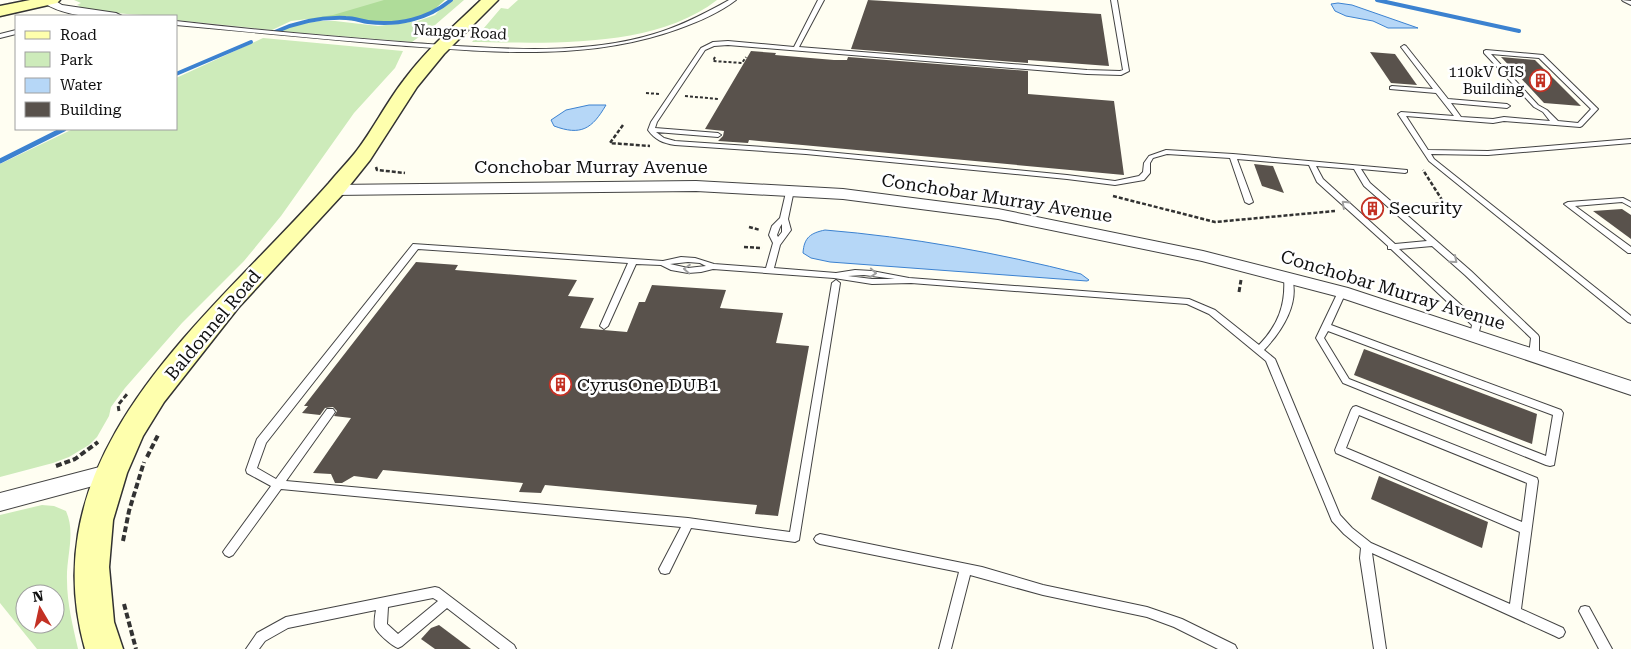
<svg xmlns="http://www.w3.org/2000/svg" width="1631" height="649" viewBox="0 0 1631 649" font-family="'Roboto Serif',serif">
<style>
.green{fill:#cdebba;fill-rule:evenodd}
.forest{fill:#afdc99}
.water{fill:#b6d7f7;stroke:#3c82d0}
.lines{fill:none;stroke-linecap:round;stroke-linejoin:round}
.stream-far1{stroke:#3c82d0;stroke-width:4}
.stream{stroke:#3c82d0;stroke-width:5}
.building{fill:#59524c}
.lane-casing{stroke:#434343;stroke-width:2}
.street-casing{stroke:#434343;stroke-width:2}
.secondary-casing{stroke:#323232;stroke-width:3}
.path-far3{stroke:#323232;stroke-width:2;stroke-dasharray:3 2;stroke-linecap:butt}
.path-far2{stroke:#323232;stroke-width:2.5;stroke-dasharray:4 2;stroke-linecap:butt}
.path-far1{stroke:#323232;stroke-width:3;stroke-dasharray:5 2.5;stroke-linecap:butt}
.path{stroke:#323232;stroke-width:4;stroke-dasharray:6 3;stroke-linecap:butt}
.lane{fill:#fff;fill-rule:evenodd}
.street{fill:#fff;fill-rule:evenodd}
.secondary{fill:#feffad;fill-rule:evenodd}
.oneway{stroke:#9f9f9f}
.labels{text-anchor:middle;stroke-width:5;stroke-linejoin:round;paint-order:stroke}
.far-street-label{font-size:15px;fill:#101010;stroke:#fff}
.far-poi-label{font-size:15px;fill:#101010;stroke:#fff;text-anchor:end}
.street-label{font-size:18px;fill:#101010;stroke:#fff}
.poi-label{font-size:18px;fill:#101010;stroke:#fff;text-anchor:start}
</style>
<rect width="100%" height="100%" fill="#fffef2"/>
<g class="green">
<path d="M74 0H387L333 16 291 21 272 30 176 20V16C143 16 111 13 78 8L80 6 77 5 81 3Z"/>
<polygon points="449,0 464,0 435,25 412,42 279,31 289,26 319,21 335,21 378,26 418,21 435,15"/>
<path d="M518 0H717C654 49 548 43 472 42L501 8 508 9Z"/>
<polygon points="263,38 403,51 395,68 354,113 281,216 244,261 182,323 125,388 111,407 109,416 97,437 89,445 69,457 53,463 0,477 0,164 73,129 176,129 176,78"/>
<path d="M42 505 54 506 66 511C76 533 66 557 67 580 67 604 73 626 78 649H37L0 603V515ZM25 594H55V624H25Z"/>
</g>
<polygon class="forest" points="384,0 445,0 427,16 394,23 380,24 341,19 307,19 333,15"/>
<g class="water">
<polygon points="1338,3 1352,5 1418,28 1388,28 1373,21 1346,16 1335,11 1331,4"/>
<path d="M589 105H606C592 129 581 136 554 126L551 120 566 110Z"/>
<path d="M825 230C911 237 998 253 1081 274L1089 280 1087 281 830 262 811 258 803 253C804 237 811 233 825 230Z"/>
</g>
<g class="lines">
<g class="stream-far1">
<polyline points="1377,0 1519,31"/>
<path d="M275 32C297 22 321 17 346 18 354 18 361 21 368 22 398 26 428 19 451 0"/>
<polyline points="176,74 251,42"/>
</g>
<polyline class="stream" points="0,161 64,129"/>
</g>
<g class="building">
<polygon points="868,0 1101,14 1109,66 1028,60 1028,63 851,49"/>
<polygon points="751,51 776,53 775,55 834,60 847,60 848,57 1028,71 1028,94 1114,101 1124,175 749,140 748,143 718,141 723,136 724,131 705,129"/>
<polygon points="1370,52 1395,54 1417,85 1391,83"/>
<polygon points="1501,57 1535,60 1581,106 1544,103"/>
<polygon points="1254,164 1273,166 1284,193 1262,186"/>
<polygon points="1622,209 1631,215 1631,239 1593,211"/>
<polygon points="416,262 458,265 455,270 577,280 568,296 594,298 580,328 627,332 639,302 645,302 652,285 726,290 720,308 783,313 776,343 809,346 778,516 755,514 757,505 545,485 541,493 519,492 523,483 383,470 377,479 354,476 342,483 335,483 331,474 313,473 351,418 334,416 337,411 333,407 325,408 320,415 302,413 308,406 304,406"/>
<polygon points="1364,349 1537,414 1532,444 1354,375"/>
<polygon points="1379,476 1488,522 1482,548 1371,499"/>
<polygon points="439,625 471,649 435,649 421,639 431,628"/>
</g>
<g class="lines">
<defs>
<g id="lane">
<path d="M729 0H736C719 13 698 22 678 29 587 62 489 52 394 45 322 39 249 32 176 25V21C255 30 334 37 413 43 490 48 579 57 654 34 681 26 704 14 729 0Z"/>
<path d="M818 0H824L799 47 1087 70 1120 71 1123 70 1111 0H1117L1129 71 1121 75 1087 74 728 45 714 46 705 50 657 122 655 128 718 133 721 135 718 137 656 132 664 138 675 141 806 150 1067 175 1115 181 1139 176 1143 172 1144 163 1149 156 1166 150 1233 154 1407 170V172L1405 173 1361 169 1370 183 1471 271 1538 335 1539 337V355L1534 358 1531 357 1529 355 1531 338 1465 275 1432 246 1399 249 1480 322 1481 324 1478 335 1474 338 1471 337 1470 335 1472 325 1391 249H1388V246L1317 182 1309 165 1237 159 1253 202 1249 204 1245 202 1230 158 1167 154 1153 158 1150 163V173L1144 180 1115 185 1067 179 806 154 675 145C663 143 655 140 648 130L651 122 701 48 713 42 728 41 794 47ZM1316 166 1354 169 1364 186 1427 241 1395 244 1323 179Z"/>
<polygon points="1622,0 1631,1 1631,5 1623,1"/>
<polygon points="16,30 16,34 0,38 0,34"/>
<path d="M1404 45 1406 46 1448 99 1507 104 1510 106 1507 108 1451 103 1461 117 1493 119 1504 117 1550 121 1543 112 1534 107 1484 53V51L1486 50 1543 55 1598 109 1582 126 1580 127 1504 121 1493 123 1406 116 1428 150 1488 151 1631 139V143L1488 155 1431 154 1434 159 1631 316V323L1628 322 1429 161 1398 114 1401 112 1454 116 1436 93 1390 89V87L1392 86 1433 89 1401 47ZM1491 54 1539 58 1591 109 1578 123 1558 121 1547 110 1538 105Z"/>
<path d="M787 188H790L794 190 788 219 791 230 780 245 774 268 836 273 855 270 872 271 909 278 1189 299 1215 310 1259 345C1278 325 1286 305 1284 277L1288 274 1291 275C1301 302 1282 331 1264 350L1275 359 1340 515 1352 528 1371 543 1510 604 1520 532 1336 453 1335 450 1351 410 1353 407 1356 406 1537 478 1538 481 1521 609 1563 628 1565 632 1563 636 1559 638 1555 636 1372 553 1386 649H1374L1360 558 1361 548 1344 534 1332 521 1266 361 1209 314 1187 304 911 283 872 284 834 278 713 269 701 272 688 273 671 270 661 265 636 264 608 326 604 329 600 326 628 263 418 249 266 443 257 468 276 479 327 409H333L335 412 333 415 286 481 688 518 790 532 832 283 836 280 840 283 799 540 795 542 691 528 669 573 665 574 661 573 659 569 681 527 281 489 233 555 229 557 225 555 223 552 225 549 271 486 247 473 246 470 257 439 413 244 663 261 681 257 695 258 714 264 766 268 773 243 769 235 772 226 780 218ZM782 224V232L778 237 777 235 780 227ZM688 262 700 263 706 266 688 268 670 264ZM864 275 895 279H872L848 276ZM1359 415 1527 483 1522 522 1346 448Z"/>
<polygon points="1623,198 1631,202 1631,207 1622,202 1575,206 1631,247 1631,253 1628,253 1564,204 1568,202"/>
<path d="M1342 289 1346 292 1331 325 1561 410 1563 413 1554 465 1550 466 1546 465 1343 383 1316 338 1338 292ZM1328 331 1553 415 1546 456 1349 379 1324 338Z"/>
<polygon points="820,534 982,567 1043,585 1147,607 1182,619 1235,645 1237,649 1218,649 1174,627 1147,617 1043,595 970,575 951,649 939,649 959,572 820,544 816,542 814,539 816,536"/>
<path d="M435 587 439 588 514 645 516 649H500L447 608 402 646 398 648C392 646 377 633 375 627 374 622 375 615 376 610L288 628 265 641 259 649H246L257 633 286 617ZM433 598 438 601 398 634 387 624 388 607Z"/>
<polygon points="1585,606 1589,607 1612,649 1599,649 1579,611 1581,607"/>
</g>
<g id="street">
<path d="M43 0H54L62 5 116 13 122 16C97 18 66 17 44 3Z"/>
<polygon points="696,181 843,189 998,209 1203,251 1348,288 1631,381 1631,395 1336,296 1202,261 998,219 843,199 696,191 334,195 329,193 326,190 329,187 334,185"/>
<polygon points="111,464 119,467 122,473 119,479 0,511 0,493"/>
</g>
<g id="secondary">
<polygon points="30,0 60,0 57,3 0,16 0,6"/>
<path d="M481 0H498L444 54 417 87 370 160 342 195 238 308 164 402 143 436 127 473 113 520 109 567 114 622 123 649H85C29 449 213 315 329 183 337 173 347 163 355 153 373 130 386 103 404 80 426 50 454 26 481 0Z"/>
</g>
</defs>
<use href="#lane" class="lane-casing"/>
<use href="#street" class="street-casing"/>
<use href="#secondary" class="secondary-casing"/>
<g class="path-far3">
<polyline points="715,57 713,61 742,63 746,57"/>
<polyline points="646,93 659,94"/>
<polyline points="685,96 719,99"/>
</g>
<g class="path-far2">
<polyline points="623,125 610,143 650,146"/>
<polyline points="376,167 377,170 405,173"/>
<polyline points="1113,196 1215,222 1335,211"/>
<polyline points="1411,206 1444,203 1423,170"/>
<polyline points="749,227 760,230"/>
<polyline points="744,247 762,248"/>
</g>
<g class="path-far1">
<polyline points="1239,292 1241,280"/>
<polyline points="119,411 118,405 128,393"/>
</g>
<g class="path">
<polyline points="147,457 159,433"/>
<polyline points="56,466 75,459 98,442"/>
<polyline points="123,541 129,511 144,462"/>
<polyline points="124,604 136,649"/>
</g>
<use href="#lane" class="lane"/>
<use href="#street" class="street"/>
<use href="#secondary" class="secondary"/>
</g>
<defs><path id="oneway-chevron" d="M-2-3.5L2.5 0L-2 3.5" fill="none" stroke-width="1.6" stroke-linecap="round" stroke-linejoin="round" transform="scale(1.25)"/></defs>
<g class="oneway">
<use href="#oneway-chevron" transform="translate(1345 204) rotate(-137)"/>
<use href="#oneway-chevron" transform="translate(1454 260) rotate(41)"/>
<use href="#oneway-chevron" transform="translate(687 269) rotate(-176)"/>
<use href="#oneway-chevron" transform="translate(873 273) rotate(4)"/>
</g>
<defs>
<symbol id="building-ring" viewBox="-11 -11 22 22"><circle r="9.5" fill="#fff" stroke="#c33124" stroke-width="1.5"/><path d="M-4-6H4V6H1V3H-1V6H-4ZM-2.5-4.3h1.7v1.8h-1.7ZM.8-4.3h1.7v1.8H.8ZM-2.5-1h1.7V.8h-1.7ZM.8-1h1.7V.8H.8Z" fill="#c33124"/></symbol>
</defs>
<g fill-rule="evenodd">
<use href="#building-ring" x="1528" y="68" width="25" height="25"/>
<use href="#building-ring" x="1360" y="196" width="25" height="25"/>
<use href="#building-ring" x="548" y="372" width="25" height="25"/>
</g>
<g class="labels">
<g class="far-street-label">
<text transform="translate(460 32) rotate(3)" y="5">Nangor Road</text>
</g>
<g class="far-poi-label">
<text x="1524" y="77">110kV GIS<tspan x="1524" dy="17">Building</tspan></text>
</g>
<g class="street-label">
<text x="591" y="173">Conchobar Murray Avenue</text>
<text transform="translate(997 198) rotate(9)" y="6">Conchobar Murray Avenue</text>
<text transform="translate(1393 290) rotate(17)" y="6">Conchobar Murray Avenue</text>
<text transform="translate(213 325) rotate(-50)" y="6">Baldonnel Road</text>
</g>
<g class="poi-label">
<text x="1389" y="214">Security</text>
<text x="577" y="391">CyrusOne DUB1</text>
</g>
</g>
<rect x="15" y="15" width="162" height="115" fill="#ffffff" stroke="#9f9f9f"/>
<rect x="25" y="31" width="25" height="8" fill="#feffad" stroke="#9f9f9f"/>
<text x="60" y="40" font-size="15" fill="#101010">Road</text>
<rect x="25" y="52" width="25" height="15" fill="#cdebba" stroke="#9f9f9f"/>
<text x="60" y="65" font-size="15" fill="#101010">Park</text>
<rect x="25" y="78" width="25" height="15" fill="#b6d7f7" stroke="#9f9f9f"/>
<text x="60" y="90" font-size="15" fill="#101010">Water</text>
<rect x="25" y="102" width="25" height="15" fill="#59524c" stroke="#9f9f9f"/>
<text x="60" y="115" font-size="15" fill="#101010">Building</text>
<g transform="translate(40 609) rotate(351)"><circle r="24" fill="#ffffff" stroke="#9f9f9f"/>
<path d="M0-4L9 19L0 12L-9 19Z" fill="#c33124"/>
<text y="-8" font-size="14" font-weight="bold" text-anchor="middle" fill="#101010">N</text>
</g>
</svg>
